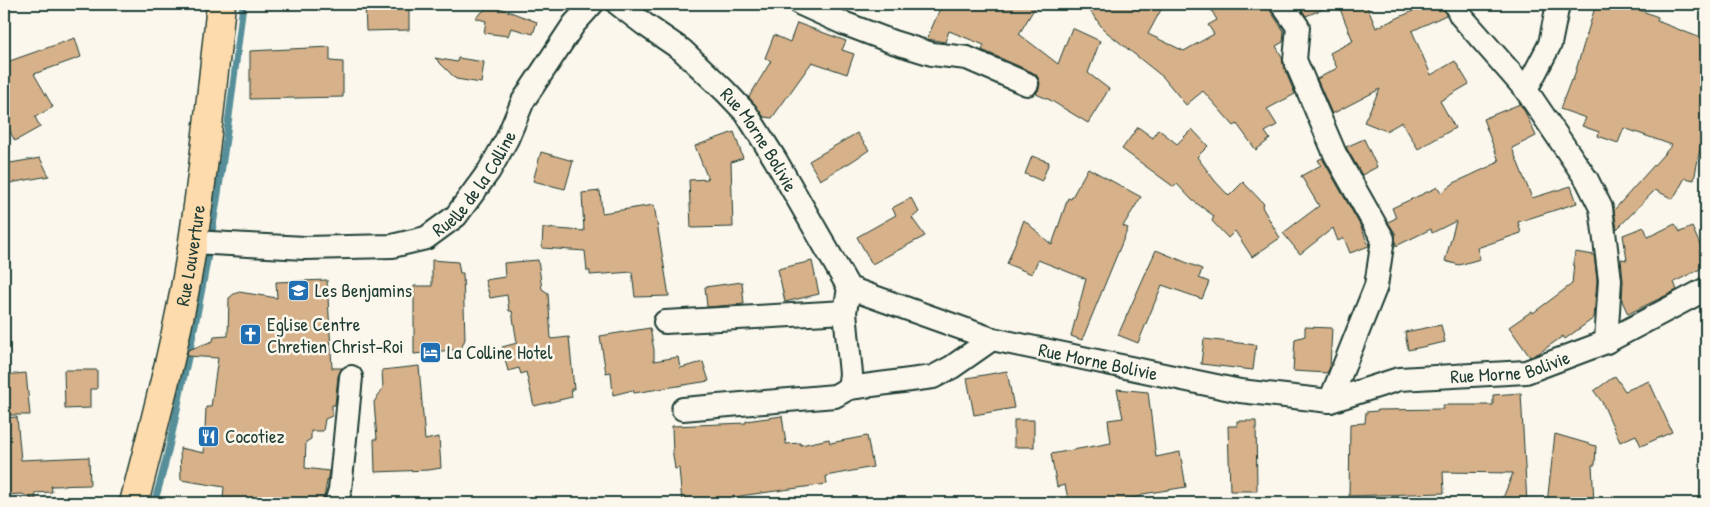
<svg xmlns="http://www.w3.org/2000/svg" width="1710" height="507" viewBox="0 0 1710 507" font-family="'Patrick Hand',sans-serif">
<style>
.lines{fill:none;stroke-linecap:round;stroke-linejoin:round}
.stream{stroke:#578f99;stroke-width:7}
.building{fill:#d7b189;stroke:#1f3d34}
.minor-casing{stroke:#1f3d34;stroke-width:26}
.primary-casing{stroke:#1f3d34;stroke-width:31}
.minor{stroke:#fbf7ec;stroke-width:22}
.primary{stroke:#fedbac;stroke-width:28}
.labels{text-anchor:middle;stroke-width:5;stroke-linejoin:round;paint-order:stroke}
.street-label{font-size:19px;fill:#1f3d34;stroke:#fbf7ec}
.poi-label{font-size:19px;fill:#1f3d34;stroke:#fbf7ec;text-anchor:start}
</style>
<rect width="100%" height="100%" fill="#fbf7ec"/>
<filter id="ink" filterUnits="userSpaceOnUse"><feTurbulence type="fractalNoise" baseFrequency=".02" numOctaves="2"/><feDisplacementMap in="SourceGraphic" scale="10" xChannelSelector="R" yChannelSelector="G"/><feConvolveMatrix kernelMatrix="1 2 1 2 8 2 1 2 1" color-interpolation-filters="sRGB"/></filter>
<g filter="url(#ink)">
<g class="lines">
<path class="stream" d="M154 503C166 465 174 425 182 385 211 259 228 132 243 4"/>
</g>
<g class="building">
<polygon points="365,4 409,4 409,30 366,31"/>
<polygon points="489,4 537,22 533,34 511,28 508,36 484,33 486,21 475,18 489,6"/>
<polygon points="942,4 1037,4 1019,34 1058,64 1072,28 1100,41 1088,73 1109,89 1088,123 1050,100 1036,94 1039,89 1040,83 1037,76 1032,72 982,50 984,45 949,31 945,42 927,39"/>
<polygon points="1085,4 1164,4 1148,34 1184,51 1214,34 1208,25 1217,20 1208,4 1269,4 1271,12 1284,31 1283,42 1276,46 1282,57 1283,65 1295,94 1267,109 1277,125 1265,132 1270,139 1256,150 1237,124 1234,126 1203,91 1186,105 1163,77 1104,30"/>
<polygon points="1298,4 1332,4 1333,5 1306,16"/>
<polygon points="1338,4 1366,4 1376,28 1428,4 1442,4 1446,15 1412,31 1431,75 1455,61 1469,84 1440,101 1455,128 1418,149 1402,122 1386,131 1364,122 1380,89 1332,114 1317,79 1337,68 1330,53 1353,41"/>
<polygon points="1596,4 1634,4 1637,9 1658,17 1657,21 1706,40 1706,71 1702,108 1706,109 1706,117 1694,180 1685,178 1673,199 1655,190 1617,229 1614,210 1672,145 1624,128 1618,143 1598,136 1599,132 1582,126 1586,118 1560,109 1571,80 1573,80"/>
<polygon points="797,23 846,41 842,50 854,54 847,74 812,62 772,118 764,117 749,97 771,61 765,58 774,35 790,42"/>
<polygon points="75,38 81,57 34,74 53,107 35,117 40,127 15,141 4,120 4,63"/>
<polygon points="330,47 330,61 343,62 343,97 250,99 250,51"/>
<polygon points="435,58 457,62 458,58 484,62 481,83 456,79"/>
<polygon points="1520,104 1525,112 1536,136 1512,148 1532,198 1571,186 1577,203 1518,222 1521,233 1477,248 1480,259 1459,265 1445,261 1456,221 1432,233 1431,229 1396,246 1395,233 1388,222 1396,218 1392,208 1438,187 1441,193 1454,183 1497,163 1496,162 1499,161 1483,119"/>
<polygon points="1138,127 1153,138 1158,129 1177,144 1192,129 1208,146 1197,157 1215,181 1229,196 1243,182 1264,204 1262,207 1280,238 1252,257 1235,231 1228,238 1212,221 1214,216 1192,200 1177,184 1174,187 1122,149"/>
<polygon points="734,132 743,158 731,162 733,227 691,228 689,180 708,179 695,146"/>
<polygon points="857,133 869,150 851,162 820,180 809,161"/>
<polygon points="1364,139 1377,167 1362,175 1346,147"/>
<polygon points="541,152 573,161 565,189 533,181"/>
<polygon points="1032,156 1049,162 1042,181 1025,174"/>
<polygon points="40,158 49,176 4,184 4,164"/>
<polygon points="1322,158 1360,225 1369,246 1350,253 1344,238 1338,241 1333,228 1300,254 1283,233 1319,206 1301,176 1321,165 1318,160"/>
<polygon points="1088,168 1141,197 1123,226 1128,228 1082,340 1071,336 1086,279 1038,260 1032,274 1007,264 1024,220 1052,245 1068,198 1071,199"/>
<polygon points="600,191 602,213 654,205 669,296 635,297 632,272 590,275 590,271 587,271 585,251 542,248 543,228 584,231 582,193"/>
<polygon points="911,198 919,212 912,218 925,236 872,264 857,237 896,215 892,208"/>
<polygon points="1675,224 1680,232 1692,227 1706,258 1706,266 1674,282 1677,290 1628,314 1622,301 1623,281 1621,259 1627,260 1623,235 1644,227 1648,237"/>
<polygon points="1156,250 1202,269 1199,278 1209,282 1202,299 1162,285 1138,343 1118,335"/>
<polygon points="1575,252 1594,255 1597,280 1594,318 1565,339 1563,336 1539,353 1530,357 1509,327 1532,311 1533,313 1572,284"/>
<polygon points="432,260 458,262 460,273 463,273 465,339 461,349 414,354 414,286 432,286"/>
<polygon points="538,260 542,289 548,293 551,339 569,337 574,389 571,389 572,397 534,406 526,372 521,374 519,368 508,371 502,347 517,343 512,311 509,311 507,295 490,298 485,280 505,277 504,263"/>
<polygon points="812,261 819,294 785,302 778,269"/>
<polygon points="327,280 332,368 342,368 338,376 335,405 332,405 332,416 325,419 323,431 311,431 311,439 306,442 305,468 329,471 323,503 288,503 251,500 250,503 223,498 224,487 181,480 180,448 204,453 206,407 211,407 218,358 187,356 188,350 213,341 214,337 228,336 229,298 234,294 239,292 277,298 276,282"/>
<polygon points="742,282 744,304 707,307 705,287"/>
<polygon points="1441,325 1445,342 1408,350 1405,332"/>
<polygon points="1305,327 1332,328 1330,367 1327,373 1293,371 1295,339 1305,336"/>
<polygon points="650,328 654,350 654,361 678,357 680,368 703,362 709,381 634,393 633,390 613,395 611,372 606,373 600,336"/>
<polygon points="1204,339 1256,345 1253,370 1201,364"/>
<polygon points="419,366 425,440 439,437 441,468 429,470 375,472 374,439 377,439 374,402 383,388 382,370"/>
<polygon points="64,370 97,370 97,389 90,389 90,408 65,409"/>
<polygon points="1007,371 1014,408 974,415 967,378"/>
<polygon points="26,373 30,415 4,415 4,375"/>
<polygon points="1615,376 1625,391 1649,381 1672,432 1641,446 1636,435 1620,442 1602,402 1594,391"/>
<polygon points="1117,389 1148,392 1156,457 1180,452 1186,487 1143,494 1142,496 1109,503 1069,503 1065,485 1057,487 1051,454 1111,443 1108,420 1123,418"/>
<polygon points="1521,393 1527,503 1501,503 1513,473 1443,472 1444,493 1349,496 1350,424 1365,423 1366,412 1377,411 1378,410 1443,409 1443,405 1493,405 1493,395"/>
<polygon points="782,416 786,444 800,443 801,445 829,439 830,443 867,436 873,467 826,476 827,484 747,495 713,501 713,503 682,503 679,468 675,469 673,455 672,426 746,423 746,421"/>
<polygon points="17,417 21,460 89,457 90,485 51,486 52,492 35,493 36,501 22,494 4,495 4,418"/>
<rect x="1014" y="420" width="20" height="27"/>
<polygon points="1237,421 1256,421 1257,491 1230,491 1228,426 1237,426"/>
<polygon points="1555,434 1596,446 1595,465 1592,465 1594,503 1547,503"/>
</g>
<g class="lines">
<defs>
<g id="minor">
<path id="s1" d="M618 4 644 24 682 50 725 91 746 113 775 159 849 288 992 339 1240 391 1330 401 1399 379 1526 372 1606 342 1706 289"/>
<polyline points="801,4 843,23 893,42 932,54 967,58 1027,84"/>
<polyline points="1282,4 1298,27 1295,60 1335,154 1383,239 1376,286 1330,401"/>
<polyline points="1455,4 1461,16 1526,90"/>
<polyline points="1558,4 1550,44 1526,90 1587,180 1601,208 1610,280 1606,342"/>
<path id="s2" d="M193 242 305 248 392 246 426 238 456 216 489 171 507 139 523 101 574 24 592 4"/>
<polyline points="665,322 845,312"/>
<polyline points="849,388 933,377 952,367 992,339"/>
<polyline points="683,409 835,396 849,388 851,374 845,312 849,288"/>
<polyline points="336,503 340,490 351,377"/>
</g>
<g id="primary">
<path id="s3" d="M134 503C156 417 180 329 193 241 205 162 213 83 221 4"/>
</g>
</defs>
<use href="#minor" class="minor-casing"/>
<use href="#primary" class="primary-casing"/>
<use href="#minor" class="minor"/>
<use href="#primary" class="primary"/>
</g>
</g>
<defs>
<symbol id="school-square" viewBox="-11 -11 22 22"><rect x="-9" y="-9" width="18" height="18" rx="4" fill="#1f6fb2" stroke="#fbf7ec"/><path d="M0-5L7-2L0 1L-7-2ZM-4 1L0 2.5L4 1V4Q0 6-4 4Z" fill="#fff"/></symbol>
<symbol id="church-square" viewBox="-11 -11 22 22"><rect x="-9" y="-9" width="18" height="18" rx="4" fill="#1f6fb2" stroke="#fbf7ec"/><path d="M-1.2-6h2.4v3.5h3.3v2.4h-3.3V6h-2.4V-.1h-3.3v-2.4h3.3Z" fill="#fff"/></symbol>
<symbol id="hotel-square" viewBox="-11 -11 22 22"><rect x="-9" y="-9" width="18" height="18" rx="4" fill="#1f6fb2" stroke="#fbf7ec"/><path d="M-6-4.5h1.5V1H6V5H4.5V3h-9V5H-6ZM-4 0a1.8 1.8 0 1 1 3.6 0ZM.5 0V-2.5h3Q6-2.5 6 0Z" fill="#fff"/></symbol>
<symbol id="restaurant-square" viewBox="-11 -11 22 22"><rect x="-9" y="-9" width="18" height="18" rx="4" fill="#1f6fb2" stroke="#fbf7ec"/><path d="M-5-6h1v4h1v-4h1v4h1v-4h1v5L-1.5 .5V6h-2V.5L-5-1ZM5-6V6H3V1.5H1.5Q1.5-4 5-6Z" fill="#fff"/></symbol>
</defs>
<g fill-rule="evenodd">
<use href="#school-square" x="286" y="278" width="25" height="25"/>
<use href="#church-square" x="238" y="322" width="25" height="25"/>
<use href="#hotel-square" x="418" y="340" width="25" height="25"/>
<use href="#restaurant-square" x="196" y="424" width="25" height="25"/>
</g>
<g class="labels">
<g class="street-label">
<text dy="7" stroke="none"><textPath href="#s1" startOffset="198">Rue Morne Bolivie</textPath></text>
<text dy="7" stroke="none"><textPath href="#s2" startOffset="308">Ruelle de la Colline</textPath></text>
<text dy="7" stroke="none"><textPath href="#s3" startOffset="254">Rue Louverture</textPath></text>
<text dy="7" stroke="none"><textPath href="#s1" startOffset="632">Rue Morne Bolivie</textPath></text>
<text dy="7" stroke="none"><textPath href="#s1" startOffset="1052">Rue Morne Bolivie</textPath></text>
</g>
<g class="poi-label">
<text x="315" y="297">Les Benjamins</text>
<text x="267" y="331">Eglise Centre<tspan x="267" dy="22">Chretien Christ-Roi</tspan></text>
<text x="447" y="359">La Colline Hotel</text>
<text x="225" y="443">Cocotiez</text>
</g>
</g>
<rect width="1710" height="507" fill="none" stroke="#fbf7ec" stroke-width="20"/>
<rect x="10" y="10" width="1690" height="487" fill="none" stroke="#1f3d34" stroke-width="2" filter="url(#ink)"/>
</svg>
